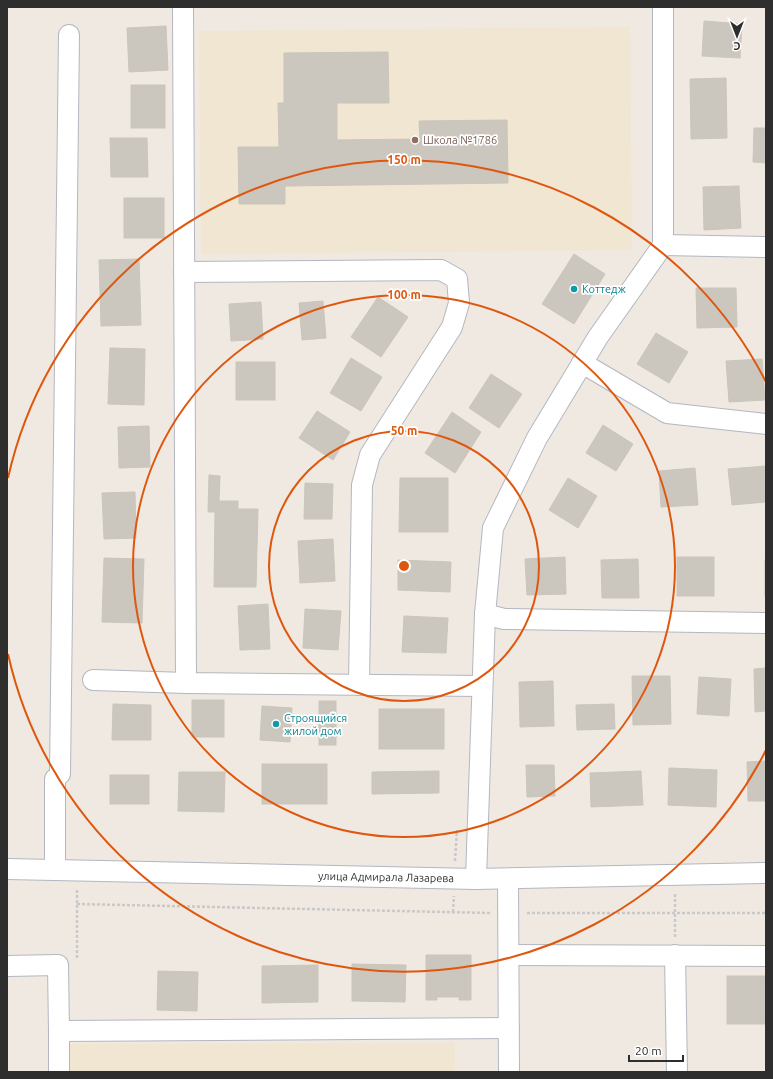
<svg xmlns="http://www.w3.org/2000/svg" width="773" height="1079" viewBox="0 0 773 1079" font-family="Ubuntu,sans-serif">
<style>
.education{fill:#f0e6d1}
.building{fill:#cbc7bf;stroke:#cbc5ba}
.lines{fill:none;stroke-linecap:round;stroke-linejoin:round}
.minor-casing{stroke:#b4b7c1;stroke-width:22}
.path{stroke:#c9c9c9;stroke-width:2.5;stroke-dasharray:3 2;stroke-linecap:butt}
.minor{stroke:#fff;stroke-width:20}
.ring{fill:none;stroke:#df570e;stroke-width:2}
.education-dot{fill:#8d6e63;stroke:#fff;stroke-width:1.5}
.culture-dot{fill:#0f9aa8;stroke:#fff;stroke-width:1.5}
.labels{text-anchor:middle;stroke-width:3.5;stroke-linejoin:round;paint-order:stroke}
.education-label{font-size:11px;fill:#785e54;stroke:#fff;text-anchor:start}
.culture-label{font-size:11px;fill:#0d838f;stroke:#fff;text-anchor:start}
.street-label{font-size:11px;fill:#2e2e2e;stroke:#fff}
.centre{fill:#df570e;stroke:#fff;stroke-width:2}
.ring-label{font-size:12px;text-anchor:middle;font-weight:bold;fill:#df570e;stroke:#fff;stroke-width:3.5;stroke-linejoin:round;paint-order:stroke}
</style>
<rect width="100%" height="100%" fill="#efe9e1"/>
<g class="education">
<polygon points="630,27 632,250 201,254 199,31"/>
<polygon points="455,1043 455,1072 69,1072 69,1044"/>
</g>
<g class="building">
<polygon points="704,21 742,24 740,58 702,56"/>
<polygon points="166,26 168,70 129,72 127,28"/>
<polygon points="388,52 389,103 337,103 337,140 420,139 419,121 507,120 508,183 285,186 285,204 239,204 238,147 279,147 278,103 284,103 284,53"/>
<polygon points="726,78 727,138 691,139 690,79"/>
<rect x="131" y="85" width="34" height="43"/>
<polygon points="754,128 766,128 766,163 753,162"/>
<polygon points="110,138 147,138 148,177 111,177"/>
<polygon points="739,186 741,228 704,230 703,187"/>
<rect x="124" y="198" width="40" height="40"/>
<polygon points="574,254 605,274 574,324 542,304"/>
<polygon points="139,259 141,325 101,326 99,260"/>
<polygon points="696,288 736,288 737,327 697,328"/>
<polygon points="378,297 408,317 381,357 351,337"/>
<polygon points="323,301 326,338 302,340 299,303"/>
<polygon points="261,302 263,339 231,341 229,304"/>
<polygon points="656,333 688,352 669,383 637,364"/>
<polygon points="110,348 145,349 144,405 108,404"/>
<polygon points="351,358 382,377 361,411 330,393"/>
<polygon points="762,359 765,400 729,402 726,361"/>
<rect x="236" y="362" width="39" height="38"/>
<polygon points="491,374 522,394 499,428 469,408"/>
<polygon points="317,411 350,432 333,460 299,438"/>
<polygon points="452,412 481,432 455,473 425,453"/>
<polygon points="603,425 633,444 616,471 586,453"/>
<polygon points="149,426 150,467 119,468 118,427"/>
<polygon points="766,466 766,502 732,505 728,469"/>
<polygon points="695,468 698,505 661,507 659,471"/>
<polygon points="209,475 220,476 219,501 238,501 238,509 258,509 256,587 214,587 215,512 208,512"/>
<polygon points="400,478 448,478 448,532 399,532"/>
<polygon points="568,478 597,496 578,528 549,510"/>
<polygon points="305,483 333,484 332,519 304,519"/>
<polygon points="135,492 136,538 104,539 102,493"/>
<polygon points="333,539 335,581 300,583 298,541"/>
<polygon points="565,557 566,594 527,595 525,559"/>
<rect x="677" y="557" width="37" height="39"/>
<polygon points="104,558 144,559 142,623 102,622"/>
<polygon points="638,559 639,598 602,598 601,560"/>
<polygon points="398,560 451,562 450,592 398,590"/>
<rect x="765" y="560" width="1" height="36"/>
<polygon points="268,604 270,649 240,650 238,606"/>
<polygon points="305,609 341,611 338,650 303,648"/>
<polygon points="404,616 448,618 446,653 402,652"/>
<polygon points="766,668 766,711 755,712 754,669"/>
<polygon points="632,676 670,676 671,724 633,725"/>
<polygon points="699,677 731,679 729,716 697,714"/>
<polygon points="553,681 554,726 520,727 519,682"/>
<rect x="192" y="700" width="32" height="37"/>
<rect x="319" y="701" width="17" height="44"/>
<polygon points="113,704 151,705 151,740 112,740"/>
<polygon points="614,704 615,729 577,730 576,705"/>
<polygon points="262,706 292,708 290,742 260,740"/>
<rect x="379" y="709" width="65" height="40"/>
<polygon points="766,761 766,801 748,801 747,762"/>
<rect x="262" y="764" width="65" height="40"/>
<polygon points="526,765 554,765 555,796 527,797"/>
<polygon points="669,768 717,770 716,807 668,805"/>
<polygon points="439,771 439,793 372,794 372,772"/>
<polygon points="641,771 643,805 591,807 590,773"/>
<polygon points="179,772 225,772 224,812 178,811"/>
<rect x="110" y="775" width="39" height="29"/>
<polygon points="426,955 471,955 471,1000 459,1000 459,997 437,997 437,1000 426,1000"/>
<polygon points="352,964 406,965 405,1002 352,1001"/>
<polygon points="318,965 318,1002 262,1003 262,966"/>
<polygon points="158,971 198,972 197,1011 157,1010"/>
<rect x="727" y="976" width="39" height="48"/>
</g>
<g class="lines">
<defs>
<g id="minor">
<polyline points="183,7 186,683"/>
<polyline points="663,245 766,247"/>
<polyline points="184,272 441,270 457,279 459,303 452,327 370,455 362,485 359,685"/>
<polyline points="582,363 667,413 766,424"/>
<polyline points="485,614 504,619 766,623"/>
<polyline points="93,680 186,683 482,686"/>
<polyline points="60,774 69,35"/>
<polyline points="55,779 55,870"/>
<polyline points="7,869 476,879 766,873"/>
<polyline points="476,879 485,614 493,528 537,438 598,337 663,245 663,7"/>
<polyline points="508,879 509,1072"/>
<polyline points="509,955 766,956"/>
<polyline points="675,955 677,1072"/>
<polyline points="7,966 58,965 59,1031"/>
<polyline points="59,1072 59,1031 509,1028"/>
</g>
</defs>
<use href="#minor" class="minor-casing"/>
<g class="path">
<polyline points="455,861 457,830"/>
<polyline points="77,904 490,913"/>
<polyline points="453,912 454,896"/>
<polyline points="527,913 766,913"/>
<polyline points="675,937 675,894"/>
<polyline points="77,958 77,889"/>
</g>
<use href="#minor" class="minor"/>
</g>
<g class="ring">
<circle cx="404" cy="566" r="135"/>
<circle cx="404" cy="566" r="271"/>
<path d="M766 750A406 406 0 0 1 8 654M8 478A406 406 0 0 1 766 382"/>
</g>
<circle class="education-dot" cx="415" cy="140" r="4"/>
<g class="culture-dot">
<circle cx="574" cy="289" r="4"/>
<circle cx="276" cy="724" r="4"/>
</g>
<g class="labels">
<g class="education-label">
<text x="423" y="144">Школа №1786</text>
</g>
<g class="culture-label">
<text x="582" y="293">Коттедж</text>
<text x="284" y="722">Строящийся<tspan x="284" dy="13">жилой дом</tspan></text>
</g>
<g class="street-label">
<text transform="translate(386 877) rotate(1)" y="4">улица Адмирала Лазарева</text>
</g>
</g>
<circle cx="404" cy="566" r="6" class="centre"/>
<g class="ring-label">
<text x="404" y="164">150 m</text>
<text x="404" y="299">100 m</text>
<text x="404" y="435">50 m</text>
</g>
<rect width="773" height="1079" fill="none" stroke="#2e2e2e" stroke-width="16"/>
<g transform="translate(737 36) rotate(180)" stroke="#ffffff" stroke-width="3" paint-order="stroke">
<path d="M0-3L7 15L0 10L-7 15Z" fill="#2e2e2e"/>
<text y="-6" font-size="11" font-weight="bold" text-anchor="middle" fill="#2e2e2e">С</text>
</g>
<path d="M629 1055v6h54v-6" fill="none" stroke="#2e2e2e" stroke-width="2"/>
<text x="635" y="1055" font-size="12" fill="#2e2e2e" stroke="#ffffff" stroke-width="3" paint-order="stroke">20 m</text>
</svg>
